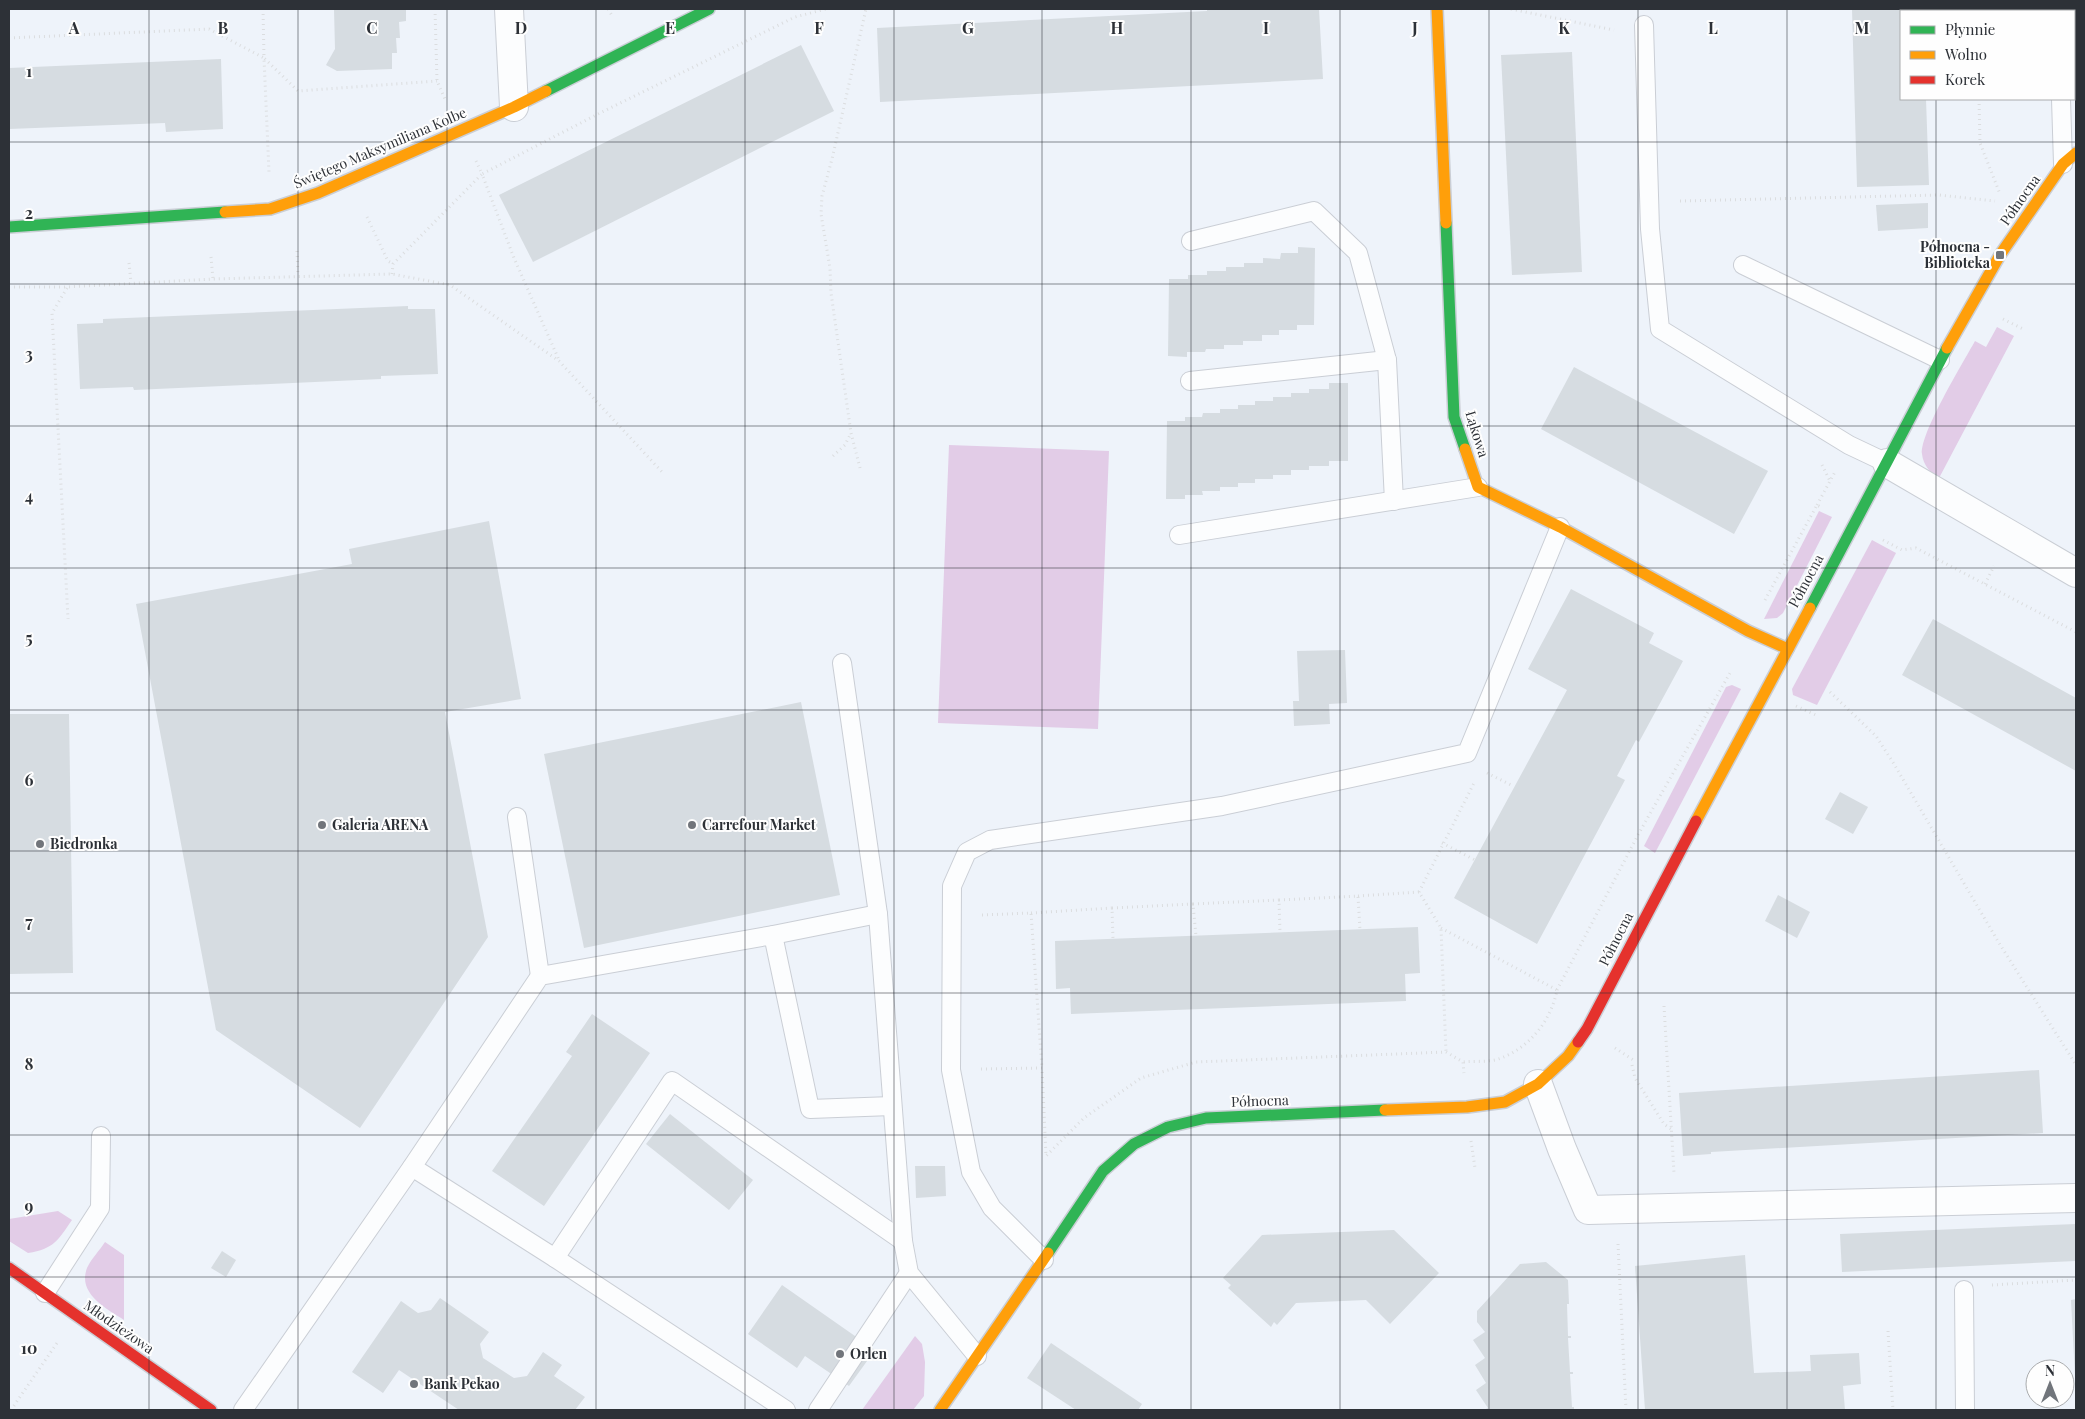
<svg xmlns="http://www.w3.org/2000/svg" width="2085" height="1419" viewBox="0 0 2085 1419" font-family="'Playfair Display',serif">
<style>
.green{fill:#e2cce7}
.building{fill:#d6dce1}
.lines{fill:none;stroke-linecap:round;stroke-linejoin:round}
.lane-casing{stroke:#caced5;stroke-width:20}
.street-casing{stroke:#caced5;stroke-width:30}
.fast-casing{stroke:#caced5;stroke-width:14}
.slow-casing{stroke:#caced5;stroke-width:14}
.jam-casing{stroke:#caced5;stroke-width:14}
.path{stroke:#dbdddf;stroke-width:3;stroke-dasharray:1 4;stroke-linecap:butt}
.lane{stroke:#fcfdfe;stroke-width:18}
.street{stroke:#fcfdfe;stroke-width:28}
.fast{stroke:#30b455;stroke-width:11}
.slow{stroke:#ff9f0a;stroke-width:11}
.jam{stroke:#e5322d;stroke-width:11}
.grid{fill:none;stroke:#2d3137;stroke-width:1;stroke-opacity:0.55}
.poi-dot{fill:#71757b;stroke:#fefefe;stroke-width:2}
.labels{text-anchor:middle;stroke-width:4;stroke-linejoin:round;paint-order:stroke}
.street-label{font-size:14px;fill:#2d3137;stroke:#fefefe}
.poi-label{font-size:14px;font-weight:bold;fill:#2d3137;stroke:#fefefe;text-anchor:start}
.grid-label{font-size:16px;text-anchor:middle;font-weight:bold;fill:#2d3137;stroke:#fefefe;stroke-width:4;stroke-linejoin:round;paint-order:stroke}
</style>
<rect width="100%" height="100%" fill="#eef3fa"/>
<g class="green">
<path d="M1997 327 2014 336 1938 480C1931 473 1923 465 1922 454 1920 433 1963 363 1975 341L1986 347Z"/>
<polygon points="949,445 1109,451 1098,729 938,723"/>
<polygon points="1819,511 1832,517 1783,613 1777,618 1764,619"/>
<polygon points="1872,540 1896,553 1817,705 1793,695 1792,689"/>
<polygon points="1732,685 1741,689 1655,853 1644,846 1726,687"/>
<path d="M58 1211 72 1220C58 1240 54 1249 28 1253L9 1241V1219Z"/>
<path d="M105 1242 124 1255V1320C107 1309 77 1294 87 1268 91 1259 100 1250 105 1242Z"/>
<polygon points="915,1336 922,1344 925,1362 924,1396 913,1410 862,1410"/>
</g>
<g class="building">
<polygon points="334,9 406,9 406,21 399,22 400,38 396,38 397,53 392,53 392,69 337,71 326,65 335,49"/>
<polygon points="1207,9 1319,9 1323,79 880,102 877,28 1207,11"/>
<polygon points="1852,9 1924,9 1924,11 1901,11 1901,99 1926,99 1929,185 1857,187"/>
<polygon points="801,45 834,111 533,262 499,195"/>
<polygon points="1572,52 1582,272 1512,275 1501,55"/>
<polygon points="221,59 223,129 166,132 165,123 9,129 9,68"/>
<polygon points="1928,203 1928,228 1878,231 1876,205"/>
<polygon points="1298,247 1315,248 1314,325 1297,325 1297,330 1279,330 1279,335 1262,335 1262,341 1243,341 1243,345 1224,345 1224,349 1206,349 1205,352 1187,352 1187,357 1168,356 1169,279 1188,279 1188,275 1207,275 1207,271 1226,271 1226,267 1244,267 1244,263 1263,263 1263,258 1280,259 1281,253 1298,253"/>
<polygon points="408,306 408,309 435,309 438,374 381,376 381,379 134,390 133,387 80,389 77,324 103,323 103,319"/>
<polygon points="1574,367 1768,471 1734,534 1541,429"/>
<polygon points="1329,383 1348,383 1348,461 1329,461 1329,466 1309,466 1309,470 1291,470 1291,475 1273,475 1273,479 1255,479 1255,483 1238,483 1238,487 1220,487 1220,491 1202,491 1203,495 1185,495 1185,499 1166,499 1167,421 1185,421 1185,417 1202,417 1203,413 1220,413 1220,409 1238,409 1238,405 1255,405 1255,401 1273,401 1273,397 1291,397 1291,393 1309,393 1309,389 1329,389"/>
<polygon points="489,521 521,699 445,712 488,937 360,1128 216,1030 136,604 352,564 349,549"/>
<polygon points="1571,589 1654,633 1649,643 1683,661 1639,742 1636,740 1617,776 1625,780 1537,944 1454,898 1567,690 1528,669"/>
<polygon points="1933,619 2076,698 2076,771 1902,675"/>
<polygon points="1345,650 1347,703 1329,704 1330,724 1294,726 1293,701 1299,701 1297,651"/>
<polygon points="801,702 840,895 584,948 544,754"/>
<polygon points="9,714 69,714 73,973 9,974"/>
<polygon points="1840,792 1868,807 1853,834 1825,819"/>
<polygon points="1778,895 1810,912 1797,938 1765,921"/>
<polygon points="1418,927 1420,973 1405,974 1406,1001 1071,1014 1070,988 1056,989 1055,941"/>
<polygon points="592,1014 650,1053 544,1206 492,1171 572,1056 566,1052"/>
<polygon points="2039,1070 2043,1133 1711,1152 1711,1154 1683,1156 1679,1093"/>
<polygon points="670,1114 753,1180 729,1210 646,1144"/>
<polygon points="915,1166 945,1166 946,1196 916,1198"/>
<polygon points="2076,1224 2076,1261 1842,1272 1840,1234"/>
<polygon points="1394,1230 1439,1273 1390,1324 1366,1300 1296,1303 1277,1325 1274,1322 1271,1327 1228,1288 1231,1285 1223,1278 1262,1235"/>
<polygon points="222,1251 236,1260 226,1277 211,1268"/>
<polygon points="1745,1255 1754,1373 1811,1371 1810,1355 1859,1353 1861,1384 1843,1386 1845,1410 1645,1410 1635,1266"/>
<polygon points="1546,1262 1568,1280 1569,1304 1567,1304 1568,1336 1571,1336 1571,1338 1568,1338 1570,1372 1573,1372 1573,1374 1570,1374 1572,1407 1574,1407 1574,1410 1484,1410 1488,1408 1476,1390 1486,1383 1475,1365 1485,1358 1473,1340 1485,1332 1477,1322 1477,1311 1520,1264"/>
<polygon points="782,1285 875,1350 849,1386 805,1356 797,1368 748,1334"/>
<polygon points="440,1298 489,1332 480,1344 483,1358 514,1378 527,1376 543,1352 562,1365 554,1376 585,1397 575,1410 459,1410 399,1370 383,1393 352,1372 401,1301 418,1313 431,1310"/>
<polygon points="2076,1299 2076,1377 2075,1377 2071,1300"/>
<polygon points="1051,1343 1142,1404 1138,1410 1076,1410 1027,1378"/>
</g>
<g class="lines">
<defs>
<g id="lane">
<polyline points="2057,9 2057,11"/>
<polyline points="1644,25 1650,229 1660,329 1849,445 1887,463"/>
<polyline points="2061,99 2063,164"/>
<polyline points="1191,241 1314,211 1358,253 1387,360 1394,501"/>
<polyline points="1743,265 1940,360"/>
<polyline points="1190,381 1387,360"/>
<polyline points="1179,535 1478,487"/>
<polyline points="842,663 878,914 903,1241 909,1273 977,1356"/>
<polyline points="517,817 540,976"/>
<polyline points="773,935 878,914"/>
<polyline points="412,1167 555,1258 786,1410"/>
<polyline points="555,1258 672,1081 903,1241"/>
<polyline points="1044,1260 992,1208 971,1172 951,1070 952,886 967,852 990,840 1222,806 1467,753 1560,527"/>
<polyline points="1964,1290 1965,1410"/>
<polyline points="45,1293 100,1208 101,1136"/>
<polyline points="243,1410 412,1167 540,976 773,935 810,1109 892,1106"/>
<polyline points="818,1410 909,1273"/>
</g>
<g id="street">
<polyline points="509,9 514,107"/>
<polyline points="1887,463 2076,573"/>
<polyline points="1538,1084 1562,1149 1588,1210 2076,1198"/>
</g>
<g id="fast">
<polyline points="546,91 709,9"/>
<polyline points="1446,223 1454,417 1465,449"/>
<polyline points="9,227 225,212"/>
<polyline points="1810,608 1947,348"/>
<polyline points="1048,1253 1103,1171 1134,1144 1168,1127 1206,1118 1385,1110"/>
</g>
<g id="slow">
<polyline points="1437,9 1446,223"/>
<polyline points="225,212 270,209 318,193 514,107 546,91"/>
<polyline points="1947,348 2000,255 2063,164 2076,153"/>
<polyline points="1465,449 1478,487 1560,527 1748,631 1788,649"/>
<polyline points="1696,821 1810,608"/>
<polyline points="1385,1110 1467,1107 1505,1102 1538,1084 1568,1056 1578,1042"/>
<polyline points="940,1410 1048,1253"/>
</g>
<g id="jam">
<polyline points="1578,1042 1587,1029 1696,821"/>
<polyline points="9,1268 211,1410"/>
</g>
</defs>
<use href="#lane" class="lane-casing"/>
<use href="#street" class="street-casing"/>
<use href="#fast" class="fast-casing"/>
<use href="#slow" class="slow-casing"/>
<use href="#jam" class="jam-casing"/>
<g class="path">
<polyline points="263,9 264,58 298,91 437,81"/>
<polyline points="435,9 437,81 445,99"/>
<polyline points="608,9 613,17"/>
<polyline points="1511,9 1614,30"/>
<polyline points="1976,9 1976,11"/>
<polyline points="9,38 209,29 264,58 269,172"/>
<polyline points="1979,99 1980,143 2000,194"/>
<polyline points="476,161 482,174 600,113 795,17 826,9"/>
<polyline points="1680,201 1939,195 1995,201"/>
<polyline points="367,217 388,261 393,264"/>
<polyline points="297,251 298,276"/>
<polyline points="211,257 213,279"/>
<polyline points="129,263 131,283"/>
<polyline points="392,274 393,264 482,174 514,258 559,360"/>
<polyline points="9,287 67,287 213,279 392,274 450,285 559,361 663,473"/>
<polyline points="67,288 52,313 68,619"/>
<polyline points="2003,319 2025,330"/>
<polyline points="833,456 845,445 851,433"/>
<polyline points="1822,465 1830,481"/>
<polyline points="860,468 851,433 831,293 830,268 821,214 822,196 832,159 866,9"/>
<polyline points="1817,505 1836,470"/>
<polyline points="1883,540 1902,550 1916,548 2076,632"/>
<polyline points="1985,584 1994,566"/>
<polyline points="1765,600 1817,505 1822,508"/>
<polyline points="1830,692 1876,736 1894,764 1999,943 2076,1065"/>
<polyline points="1796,706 1818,716"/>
<polyline points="1487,773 1513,786"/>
<polyline points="1442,843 1475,860"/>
<polyline points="1419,892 1474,783"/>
<polyline points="1358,896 1419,892 1441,928 1446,1052"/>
<polyline points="1279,900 1358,896 1360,930"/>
<polyline points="1193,904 1279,900 1280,932"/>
<polyline points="1112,908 1193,904 1196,936"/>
<polyline points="1031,913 1112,908 1113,939"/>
<polyline points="982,915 1031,913 1042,1068"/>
<path d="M1441 928 1557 990C1551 1022 1527 1051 1495 1060 1485 1062 1473 1061 1463 1062"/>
<polyline points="1557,990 1639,833 1730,673"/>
<polyline points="1664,1006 1674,1173"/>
<polyline points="1615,1048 1635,1061"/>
<polyline points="1632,1065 1635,1078 1664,1124 1671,1129"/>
<polyline points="981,1069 1042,1068 1046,1156 1084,1118 1141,1078 1196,1062 1446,1052 1463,1062 1464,1073"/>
<polyline points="1471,1141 1475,1168"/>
<polyline points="1618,1244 1626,1410"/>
<polyline points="1992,1285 2076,1280"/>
<polyline points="1888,1331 1893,1410"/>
<polyline points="11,1410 57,1343"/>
</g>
<use href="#lane" class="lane"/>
<use href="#street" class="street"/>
<use href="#fast" class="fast"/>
<use href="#slow" class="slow"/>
<use href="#jam" class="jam"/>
</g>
<path class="grid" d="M149 9V1410M298 9V1410M447 9V1410M596 9V1410M745 9V1410M894 9V1410M1042 9V1410M1191 9V1410M1340 9V1410M1489 9V1410M1638 9V1410M1787 9V1410M1936 9V11M1936 99V1410M9 142H2076M9 284H2076M9 426H2076M9 568H2076M9 710H2076M9 851H2076M9 993H2076M9 1135H2076M9 1277H2076"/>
<g class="poi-dot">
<rect x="1995" y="250" width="10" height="10" rx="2.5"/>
<circle cx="322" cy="825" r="5"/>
<circle cx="692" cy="825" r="5"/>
<circle cx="40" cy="844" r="5"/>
<circle cx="840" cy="1354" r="5"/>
<circle cx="414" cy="1384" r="5"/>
</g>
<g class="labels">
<g class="street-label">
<text transform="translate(380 148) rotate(-23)" y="5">Świętego Maksymiliana Kolbe</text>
<text transform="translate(2020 200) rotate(-55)" y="5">Północna</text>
<text transform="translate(1477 434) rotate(73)" y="5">Łąkowa</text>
<text transform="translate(1806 581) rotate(-62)" y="5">Północna</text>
<text transform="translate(1616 939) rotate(-63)" y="5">Północna</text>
<text transform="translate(1260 1101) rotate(-2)" y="5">Północna</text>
<text transform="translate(119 1327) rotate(35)" y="5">Młodzieżowa</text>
</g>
<g class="poi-label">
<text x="1990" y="252" text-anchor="end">Północna -<tspan x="1990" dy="16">Biblioteka</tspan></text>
<text x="332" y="830">Galeria ARENA</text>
<text x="702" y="830">Carrefour Market</text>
<text x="50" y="849">Biedronka</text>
<text x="850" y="1359">Orlen</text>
<text x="424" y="1389">Bank Pekao</text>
</g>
</g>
<g class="grid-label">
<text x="74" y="34">A</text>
<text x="223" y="34">B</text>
<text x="372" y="34">C</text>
<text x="521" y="34">D</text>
<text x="670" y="34">E</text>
<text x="819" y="34">F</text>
<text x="968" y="34">G</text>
<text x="1117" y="34">H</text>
<text x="1266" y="34">I</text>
<text x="1415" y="34">J</text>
<text x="1564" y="34">K</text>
<text x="1713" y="34">L</text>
<text x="1862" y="34">M</text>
<text x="29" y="77">1</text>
<text x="29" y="219">2</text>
<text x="29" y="360">3</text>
<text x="29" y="502">4</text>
<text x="29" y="644">5</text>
<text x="29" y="786">6</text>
<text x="29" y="928">7</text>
<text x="29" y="1070">8</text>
<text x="29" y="1212">9</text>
<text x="29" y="1354">10</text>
</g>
<rect width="2085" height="1419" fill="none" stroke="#2d3137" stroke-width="20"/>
<rect x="1900" y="10" width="175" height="90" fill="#fefefe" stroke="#aaacae"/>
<rect x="1910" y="26" width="25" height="8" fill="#30b455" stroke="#aaacae"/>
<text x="1945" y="35" font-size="15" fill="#2d3137">Płynnie</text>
<rect x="1910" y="51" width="25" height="8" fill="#ff9f0a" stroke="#aaacae"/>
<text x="1945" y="60" font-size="15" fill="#2d3137">Wolno</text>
<rect x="1910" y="76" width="25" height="8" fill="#e5322d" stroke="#aaacae"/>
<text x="1945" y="85" font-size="15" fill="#2d3137">Korek</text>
<g transform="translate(2050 1384)"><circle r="24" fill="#fefefe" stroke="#aaacae"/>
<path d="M0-4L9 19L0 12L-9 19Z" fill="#71757b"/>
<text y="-8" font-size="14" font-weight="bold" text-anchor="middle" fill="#2d3137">N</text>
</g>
</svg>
